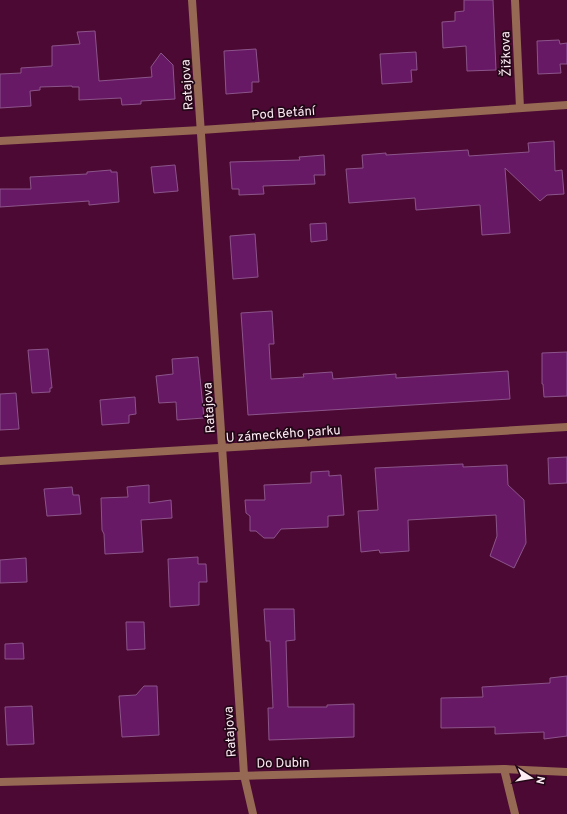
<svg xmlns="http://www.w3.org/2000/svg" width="567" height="814" viewBox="0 0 567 814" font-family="Overpass,sans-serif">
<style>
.building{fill:#671966;stroke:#8c548a}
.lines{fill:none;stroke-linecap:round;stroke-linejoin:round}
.minor{stroke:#956953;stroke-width:8}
.labels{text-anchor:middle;stroke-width:3.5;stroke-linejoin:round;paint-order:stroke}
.street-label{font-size:13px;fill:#fdecf4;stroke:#220716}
</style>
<rect width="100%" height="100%" fill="#4c0933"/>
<g class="building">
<polygon points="464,0 493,0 496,70 467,71 466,46 443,48 442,22 455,21 455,12 464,11"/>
<polygon points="95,31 99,81 152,77 151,67 161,53 173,65 175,99 141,101 141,104 122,105 121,98 79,100 79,87 72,87 72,86 40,87 40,90 30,91 31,106 0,108 0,74 21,73 21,68 52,66 52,46 80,44 77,32"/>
<polygon points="559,40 560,44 567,43 567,64 560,64 561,73 538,74 537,41"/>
<polygon points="256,49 259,82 252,82 252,92 226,94 224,51"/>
<polygon points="416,52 417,70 411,70 412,82 382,84 380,54"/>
<polygon points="554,141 555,171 562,170 564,194 547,195 540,201 505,168 510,233 482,235 480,205 416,210 415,198 349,203 346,169 363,168 362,155 386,153 386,155 468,150 469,156 529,152 528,143"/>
<polygon points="324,155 325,175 314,175 315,184 263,186 264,194 239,195 239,189 232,189 230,162 300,160 299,157"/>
<polygon points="175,165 178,191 154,193 151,167"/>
<polygon points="111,170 111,172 117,172 119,202 89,205 89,201 0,207 0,189 31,189 30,177 87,174 87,172"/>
<polygon points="326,223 327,240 311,242 310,224"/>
<polygon points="255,234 258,277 233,279 230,236"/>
<polygon points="272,311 274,344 269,344 271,379 304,377 303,374 332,372 333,379 396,374 396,378 508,371 510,399 248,415 241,313"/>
<polygon points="48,349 52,388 50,388 50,392 32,393 28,350"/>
<polygon points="567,352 567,396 544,397 543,384 542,384 542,353"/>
<polygon points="198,357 204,418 177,420 176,402 159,403 156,376 173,374 172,359"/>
<polygon points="16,393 19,429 0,430 0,394"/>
<polygon points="135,397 136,414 129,415 129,423 102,425 100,400"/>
<polygon points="567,457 567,483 549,484 548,458"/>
<polygon points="463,464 463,467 507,465 508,485 524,500 526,543 514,568 490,556 497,536 496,515 408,520 409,551 380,553 379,550 361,552 358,511 378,510 375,468"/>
<polygon points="329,471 329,476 341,475 344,515 328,516 328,527 281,529 274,538 264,538 256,531 250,531 250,516 246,513 245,500 265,500 264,485 311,483 311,472"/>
<polygon points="149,485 149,503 171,500 172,518 141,520 143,552 105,554 104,534 102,530 101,498 128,497 127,487"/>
<polygon points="72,487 73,495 79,495 81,514 47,516 44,489"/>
<polygon points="198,557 198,564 206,564 207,582 199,582 199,605 170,607 168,559"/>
<polygon points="26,558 27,582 0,583 0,560"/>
<polygon points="264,609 294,609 295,640 286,641 288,707 327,707 327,705 354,704 354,737 269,740 268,708 273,708 270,641 266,641"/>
<polygon points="126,622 144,622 145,649 127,650"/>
<polygon points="23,643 24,659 5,659 5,644"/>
<polygon points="567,676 567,736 544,739 544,732 495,734 495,727 441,728 441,698 483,697 482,687 550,683 550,678"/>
<polygon points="144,686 157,686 159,735 122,737 119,696 136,695"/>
<polygon points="32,706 34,744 7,745 5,707"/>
</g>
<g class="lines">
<g class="minor">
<polyline points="192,0 243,759 244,775 253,814"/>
<polyline points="515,0 520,108"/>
<polyline points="0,141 201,130 567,105"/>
<polyline points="0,461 567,427"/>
<polyline points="504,769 515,814"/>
<polyline points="0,782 504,769 567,772"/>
</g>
</g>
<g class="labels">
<g class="street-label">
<text transform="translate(505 54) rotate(-92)" y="5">Žižkova</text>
<text transform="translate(186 85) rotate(-94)" y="5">Ratajova</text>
<text transform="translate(283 112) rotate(-4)" y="5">Pod Betání</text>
<text transform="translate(208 408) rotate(-94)" y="5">Ratajova</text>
<text transform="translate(283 433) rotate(-4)" y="5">U zámeckého parku</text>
<text transform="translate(229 732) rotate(-94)" y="5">Ratajova</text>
<text transform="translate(283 762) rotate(-1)" y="5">Do Dubin</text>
</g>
</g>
<g transform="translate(531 778) rotate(102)" stroke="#220716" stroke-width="3" paint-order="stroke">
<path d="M0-3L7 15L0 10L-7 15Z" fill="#fdecf4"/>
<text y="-6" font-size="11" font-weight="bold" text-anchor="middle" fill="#fdecf4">N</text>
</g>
</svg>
